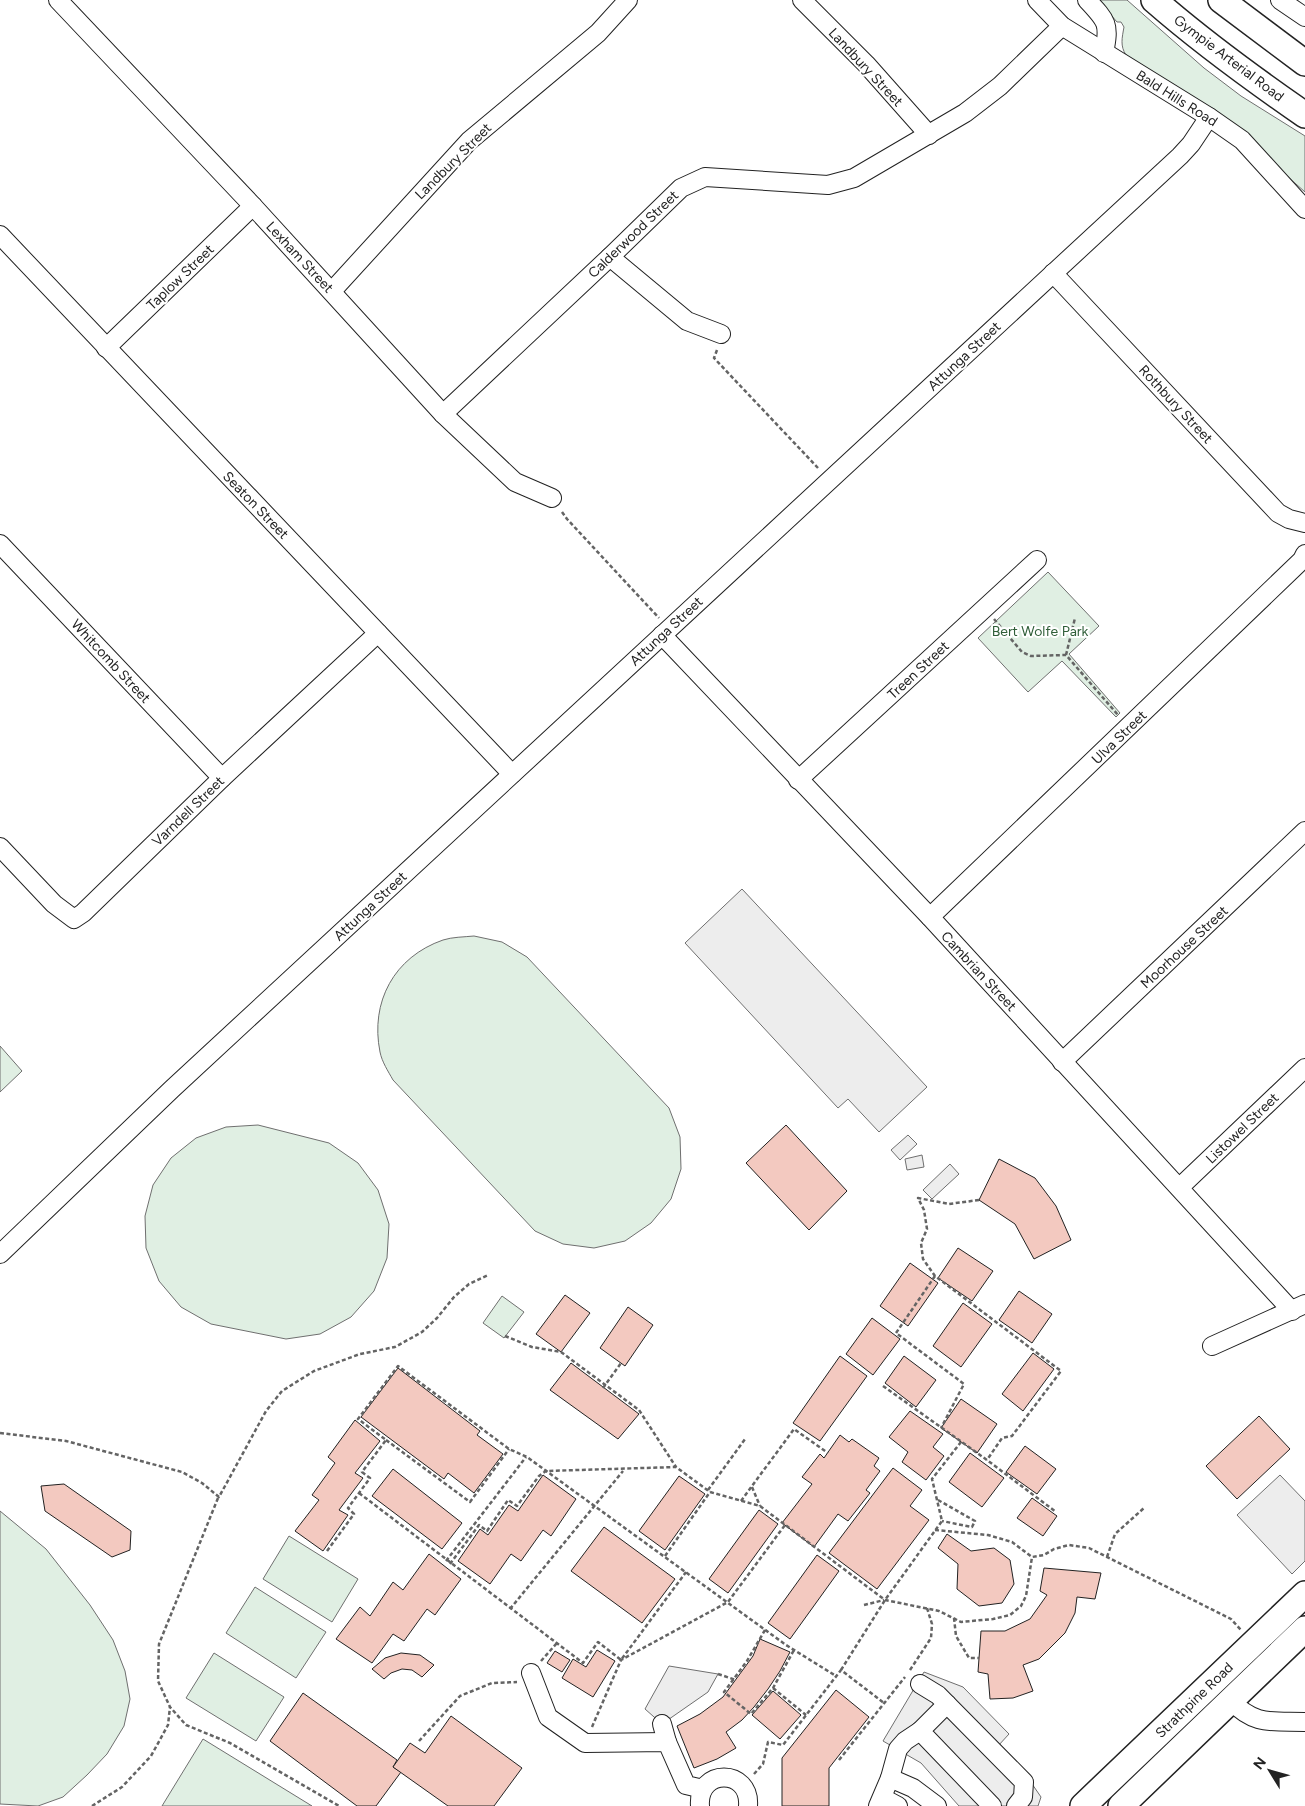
<svg xmlns="http://www.w3.org/2000/svg" width="1305" height="1806" viewBox="0 0 1305 1806" font-family="Figtree,sans-serif">
<style>
.green{fill:#e0efe3;stroke:#6f6f6f}
.parking{fill:#ededed;stroke:#6f6f6f}
.building{fill:#f3c9c0;stroke:#222}
.lines{fill:none;stroke-linecap:round;stroke-linejoin:round}
.minor-casing{stroke:#222;stroke-width:20}
.highway-casing{stroke:#222;stroke-width:28}
.path{stroke:#646464;stroke-width:2.5;stroke-dasharray:4 2.5;stroke-linecap:butt}
.minor{stroke:#fff;stroke-width:18}
.highway{stroke:#fff;stroke-width:25}
.labels{text-anchor:middle;stroke-width:4;stroke-linejoin:round;paint-order:stroke}
.street-label{font-size:14px;fill:#222;stroke:#fff}
.park-label{font-size:14px;fill:#2f5e38;stroke:#fff}
</style>
<rect width="100%" height="100%" fill="#fff"/>
<g class="green">
<path d="M1098 0H1127L1204 68 1241 96 1305 136V192L1227 123 1126 55C1120 46 1122 38 1124 27L1121 22H1117Z"/>
<polygon points="1048,572 1099,626 1069,654 1120,713 1116,717 1062,661 1028,692 978,638"/>
<path d="M474 936 502 942 527 957 669 1108 680 1137 681 1169 671 1199 651 1223 625 1241 594 1248 563 1244 535 1231 393 1080C388 1071 382 1062 380 1052 370 1002 394 957 443 940 452 937 464 937 474 936Z"/>
<polygon points="0,1046 22,1071 0,1092"/>
<polygon points="258,1125 329,1143 358,1163 378,1190 389,1224 387,1258 374,1291 351,1317 320,1334 286,1339 211,1324 181,1307 159,1281 146,1248 145,1216 153,1185 171,1158 196,1138 226,1127"/>
<polygon points="502,1296 524,1312 504,1338 483,1323"/>
<polygon points="0,1511 46,1549 90,1605 113,1640 125,1671 130,1699 124,1726 107,1754 87,1775 63,1797 38,1806 0,1804"/>
<polygon points="289,1536 358,1579 332,1622 263,1579"/>
<polygon points="255,1587 326,1632 296,1678 226,1633"/>
<polygon points="214,1653 284,1697 256,1741 186,1698"/>
<polygon points="203,1739 312,1806 162,1806"/>
</g>
<g class="parking">
<polygon points="742,889 927,1087 879,1132 848,1099 838,1108 685,943"/>
<polygon points="908,1135 917,1144 900,1160 891,1150"/>
<polygon points="922,1155 924,1167 907,1170 905,1159"/>
<polygon points="950,1164 959,1174 932,1199 923,1190"/>
<polygon points="1280,1475 1305,1501 1305,1561 1292,1574 1237,1515"/>
<polygon points="669,1666 718,1674 708,1692 662,1724 645,1709"/>
<polygon points="924,1672 963,1687 1009,1734 998,1746 1030,1781 1041,1797 1038,1806 959,1806 921,1763 883,1741"/>
</g>
<g class="building">
<polygon points="786,1125 847,1191 809,1230 746,1163"/>
<polygon points="999,1159 1035,1178 1056,1206 1071,1240 1034,1259 1015,1224 979,1200"/>
<polygon points="958,1248 993,1271 972,1301 938,1278"/>
<polygon points="910,1263 938,1283 908,1326 880,1306"/>
<polygon points="1019,1291 1052,1314 1032,1343 999,1320"/>
<polygon points="565,1295 590,1313 561,1352 536,1334"/>
<polygon points="963,1303 992,1324 961,1367 933,1346"/>
<polygon points="628,1307 653,1325 625,1366 600,1348"/>
<polygon points="872,1318 900,1339 873,1375 846,1354"/>
<polygon points="1033,1353 1054,1369 1023,1411 1002,1394"/>
<polygon points="840,1356 867,1376 820,1441 793,1423"/>
<polygon points="904,1356 936,1380 916,1407 885,1383"/>
<polygon points="571,1363 639,1414 618,1439 550,1390"/>
<polygon points="398,1368 480,1431 477,1435 503,1454 474,1493 448,1473 444,1479 361,1417"/>
<polygon points="961,1399 997,1424 977,1453 941,1428"/>
<polygon points="910,1411 943,1434 933,1447 944,1456 926,1480 902,1462 908,1452 889,1437"/>
<polygon points="1259,1416 1290,1449 1237,1499 1206,1466"/>
<polygon points="355,1420 380,1441 355,1473 363,1478 339,1510 348,1515 323,1551 295,1531 319,1500 312,1495 335,1463 328,1457"/>
<polygon points="840,1435 849,1442 852,1439 879,1458 874,1466 880,1471 866,1490 870,1493 848,1521 838,1514 814,1547 782,1523 812,1484 802,1477 820,1454 824,1458"/>
<polygon points="1025,1446 1056,1469 1037,1494 1006,1472"/>
<polygon points="970,1453 1004,1478 982,1507 949,1482"/>
<polygon points="893,1468 922,1490 910,1506 929,1520 877,1589 829,1553"/>
<polygon points="393,1469 462,1523 442,1549 372,1496"/>
<polygon points="543,1475 576,1499 551,1536 543,1530 521,1561 511,1554 490,1584 458,1561 480,1529 488,1535 509,1505 518,1511"/>
<polygon points="679,1476 705,1494 665,1550 639,1531"/>
<polygon points="64,1484 131,1531 130,1550 112,1557 45,1511 41,1486"/>
<polygon points="1032,1498 1057,1516 1043,1536 1017,1518"/>
<polygon points="759,1510 778,1524 728,1593 709,1579"/>
<polygon points="604,1527 675,1579 642,1623 571,1571"/>
<polygon points="947,1534 971,1551 994,1548 1010,1560 1014,1584 1002,1603 979,1606 957,1589 958,1564 938,1548"/>
<polygon points="429,1554 461,1579 435,1615 427,1609 404,1641 393,1634 372,1663 336,1639 360,1607 370,1616 393,1582 403,1590"/>
<polygon points="817,1555 839,1571 790,1639 768,1623"/>
<polygon points="1044,1568 1101,1573 1095,1599 1077,1597 1075,1613 1065,1633 1039,1659 1023,1665 1033,1691 1013,1698 990,1699 988,1674 978,1672 981,1631 1005,1631 1030,1619 1047,1595 1040,1591"/>
<polygon points="760,1639 790,1652 780,1671 768,1689 754,1707 742,1720 726,1732 736,1748 717,1759 694,1768 677,1726 700,1714 723,1697 753,1656"/>
<polygon points="597,1650 615,1661 593,1697 562,1678 573,1659 586,1667"/>
<polygon points="555,1651 570,1660 562,1672 547,1663"/>
<polygon points="401,1653 420,1655 434,1665 422,1677 412,1670 402,1669 391,1673 384,1679 372,1669 385,1658"/>
<polygon points="836,1690 869,1717 829,1768 829,1806 782,1806 782,1758"/>
<polygon points="773,1691 801,1715 780,1739 752,1715"/>
<polygon points="303,1693 397,1760 393,1767 401,1772 376,1806 357,1806 270,1741"/>
<polygon points="451,1716 522,1768 494,1806 448,1806 393,1767 410,1743 425,1753"/>
</g>
<g class="lines">
<defs>
<g id="minor">
<polyline points="58,0 253,206 443,414 515,482 552,498"/>
<polyline points="802,0 866,64 929,135"/>
<polyline points="1037,0 1062,26 1209,117 1242,140 1305,209"/>
<path d="M1087 0C1107 21 1110 24 1104 53"/>
<polyline points="1280,0 1305,17"/>
<polyline points="0,235 512,774"/>
<polyline points="610,257 687,321 721,334"/>
<polyline points="1053,273 1278,513 1289,519 1305,523"/>
<polyline points="332,291 469,141 598,33 628,0"/>
<polyline points="106,348 253,206"/>
<polyline points="443,414 610,257 681,188 705,177 828,185 854,178 965,113 1000,86 1062,26"/>
<polyline points="0,544 222,778"/>
<polyline points="662,635 930,917 1292,1311"/>
<polyline points="798,780 1037,560"/>
<polyline points="0,847 54,904 74,919 83,913 222,778 378,633"/>
<polyline points="930,917 1302,560 1305,554"/>
<polyline points="1062,1062 1305,831"/>
<polyline points="1180,1187 1305,1068"/>
<polyline points="0,1254 172,1089 1180,156 1191,144 1209,117"/>
<polyline points="1212,1346 1305,1304"/>
<polyline points="531,1673 548,1717 585,1743 667,1742 686,1785 703,1789"/>
<polyline points="920,1684 938,1695 1024,1782 1023,1797 1016,1806"/>
<path d="M1230 1700C1255 1726 1271 1721 1305 1722"/>
<polyline points="947,1704 920,1731 992,1806"/>
<polyline points="662,1724 667,1742"/>
<polyline points="890,1778 913,1788 937,1806"/>
<polyline points="883,1798 898,1806"/>
<path d="M700 1806C697 1768 751 1768 748 1806"/>
<polyline points="878,1806 890,1778 898,1749 905,1741 920,1731"/>
</g>
<g id="highway">
<path d="M1154 0C1202 42 1253 79 1305 115"/>
<polyline points="1221,0 1305,63"/>
<polyline points="1083,1806 1305,1594"/>
<polyline points="1121,1806 1305,1629"/>
</g>
</defs>
<use href="#minor" class="minor-casing"/>
<use href="#highway" class="highway-casing"/>
<g class="path">
<polyline points="717,350 714,358 818,468"/>
<polyline points="562,512 567,519 659,618"/>
<polyline points="994,619 1022,652 1031,656 1066,655 1118,715"/>
<polyline points="1066,655 1075,618"/>
<polyline points="979,1200 949,1204 918,1198 924,1210 927,1229 921,1243 923,1259 935,1276 1061,1371 1012,1436 1002,1438 987,1460"/>
<polyline points="935,1276 896,1333 964,1384 941,1428"/>
<polyline points="505,1336 532,1347 561,1352 639,1410 676,1467"/>
<polyline points="883,1386 987,1460 1056,1512"/>
<polyline points="603,1388 621,1363"/>
<polyline points="0,1433 66,1441 182,1472 202,1483 219,1497 266,1411 282,1391 314,1371 360,1354 395,1347 422,1332 437,1318 454,1297 469,1284 488,1275"/>
<polyline points="386,1440 470,1502 509,1449"/>
<polyline points="752,1487 760,1506"/>
<polyline points="708,1490 745,1439"/>
<polyline points="359,1493 583,1663 598,1642 621,1660 686,1572"/>
<polyline points="218,1498 159,1644 158,1681 170,1707 186,1725 230,1743 339,1806"/>
<polyline points="938,1500 975,1521 972,1527 942,1521"/>
<polyline points="741,1501 794,1429 828,1453"/>
<polyline points="935,1530 988,1535 1012,1542 1032,1557 1044,1555 1054,1549 1069,1545 1089,1548 1231,1619 1241,1630"/>
<polyline points="327,1551 354,1514 348,1508 370,1478 362,1472 386,1440 358,1419 398,1366 509,1449 527,1457 786,1645 836,1676"/>
<polyline points="665,1556 710,1492"/>
<polyline points="1107,1557 1115,1534 1144,1508"/>
<polyline points="446,1561 526,1457"/>
<polyline points="450,1564 479,1525 487,1531 508,1500 517,1506 539,1476 546,1471 676,1467 710,1492 760,1506 885,1600 939,1611 961,1622 993,1619 1010,1615 1021,1606 1026,1596 1032,1557"/>
<polyline points="864,1605 884,1600"/>
<polyline points="510,1609 623,1471"/>
<polyline points="954,1618 956,1636 969,1658 979,1658"/>
<polyline points="765,1630 747,1661 724,1692 751,1714 773,1688 794,1650"/>
<polyline points="541,1661 557,1643"/>
<polyline points="841,1670 885,1600 942,1521 932,1479 961,1442"/>
<polyline points="910,1670 931,1638 932,1624 927,1608"/>
<polyline points="718,1674 736,1680"/>
<polyline points="773,1688 806,1715"/>
<polyline points="592,1727 621,1660 728,1602 785,1525"/>
<polyline points="419,1741 460,1696 492,1683 517,1682"/>
<polyline points="839,1760 905,1677"/>
<polyline points="754,1774 763,1764 768,1742 783,1745 841,1670 884,1703"/>
<polyline points="92,1806 122,1787 151,1756 168,1725 170,1707"/>
</g>
<use href="#minor" class="minor"/>
<use href="#highway" class="highway"/>
</g>
<g class="labels">
<g class="street-label">
<text transform="translate(1229 58) rotate(37)" y="5">Gympie Arterial Road</text>
<text transform="translate(866 67) rotate(47)" y="5">Landbury Street</text>
<text transform="translate(1177 98) rotate(32)" y="5">Bald Hills Road</text>
<text transform="translate(453 161) rotate(-45)" y="5">Landbury Street</text>
<text transform="translate(633 234) rotate(-44)" y="5">Calderwood Street</text>
<text transform="translate(300 257) rotate(47)" y="5">Lexham Street</text>
<text transform="translate(180 277) rotate(-44)" y="5">Taplow Street</text>
<text transform="translate(964 356) rotate(-43)" y="5">Attunga Street</text>
<text transform="translate(1176 404) rotate(47)" y="5">Rothbury Street</text>
<text transform="translate(256 505) rotate(46)" y="5">Seaton Street</text>
<text transform="translate(666 631) rotate(-43)" y="5">Attunga Street</text>
<text transform="translate(111 661) rotate(47)" y="5">Whitcomb Street</text>
<text transform="translate(918 670) rotate(-43)" y="5">Treen Street</text>
<text transform="translate(1119 737) rotate(-44)" y="5">Ulva Street</text>
<text transform="translate(188 811) rotate(-44)" y="5">Varndell Street</text>
<text transform="translate(370 906) rotate(-43)" y="5">Attunga Street</text>
<text transform="translate(1184 947) rotate(-43)" y="5">Moorhouse Street</text>
<text transform="translate(979 971) rotate(47)" y="5">Cambrian Street</text>
<text transform="translate(1242 1128) rotate(-44)" y="5">Listowel Street</text>
<text transform="translate(1194 1700) rotate(-44)" y="5">Strathpine Road</text>
</g>
<g class="park-label">
<text x="1040" y="636">Bert Wolfe Park</text>
</g>
</g>
<g transform="translate(1270 1771) rotate(307)" stroke="#ffffff" stroke-width="4" paint-order="stroke">
<path d="M0-4L9 19L0 12L-9 19Z" fill="#222222"/>
<text y="-8" font-size="14" font-weight="bold" text-anchor="middle" fill="#222222">N</text>
</g>
</svg>
